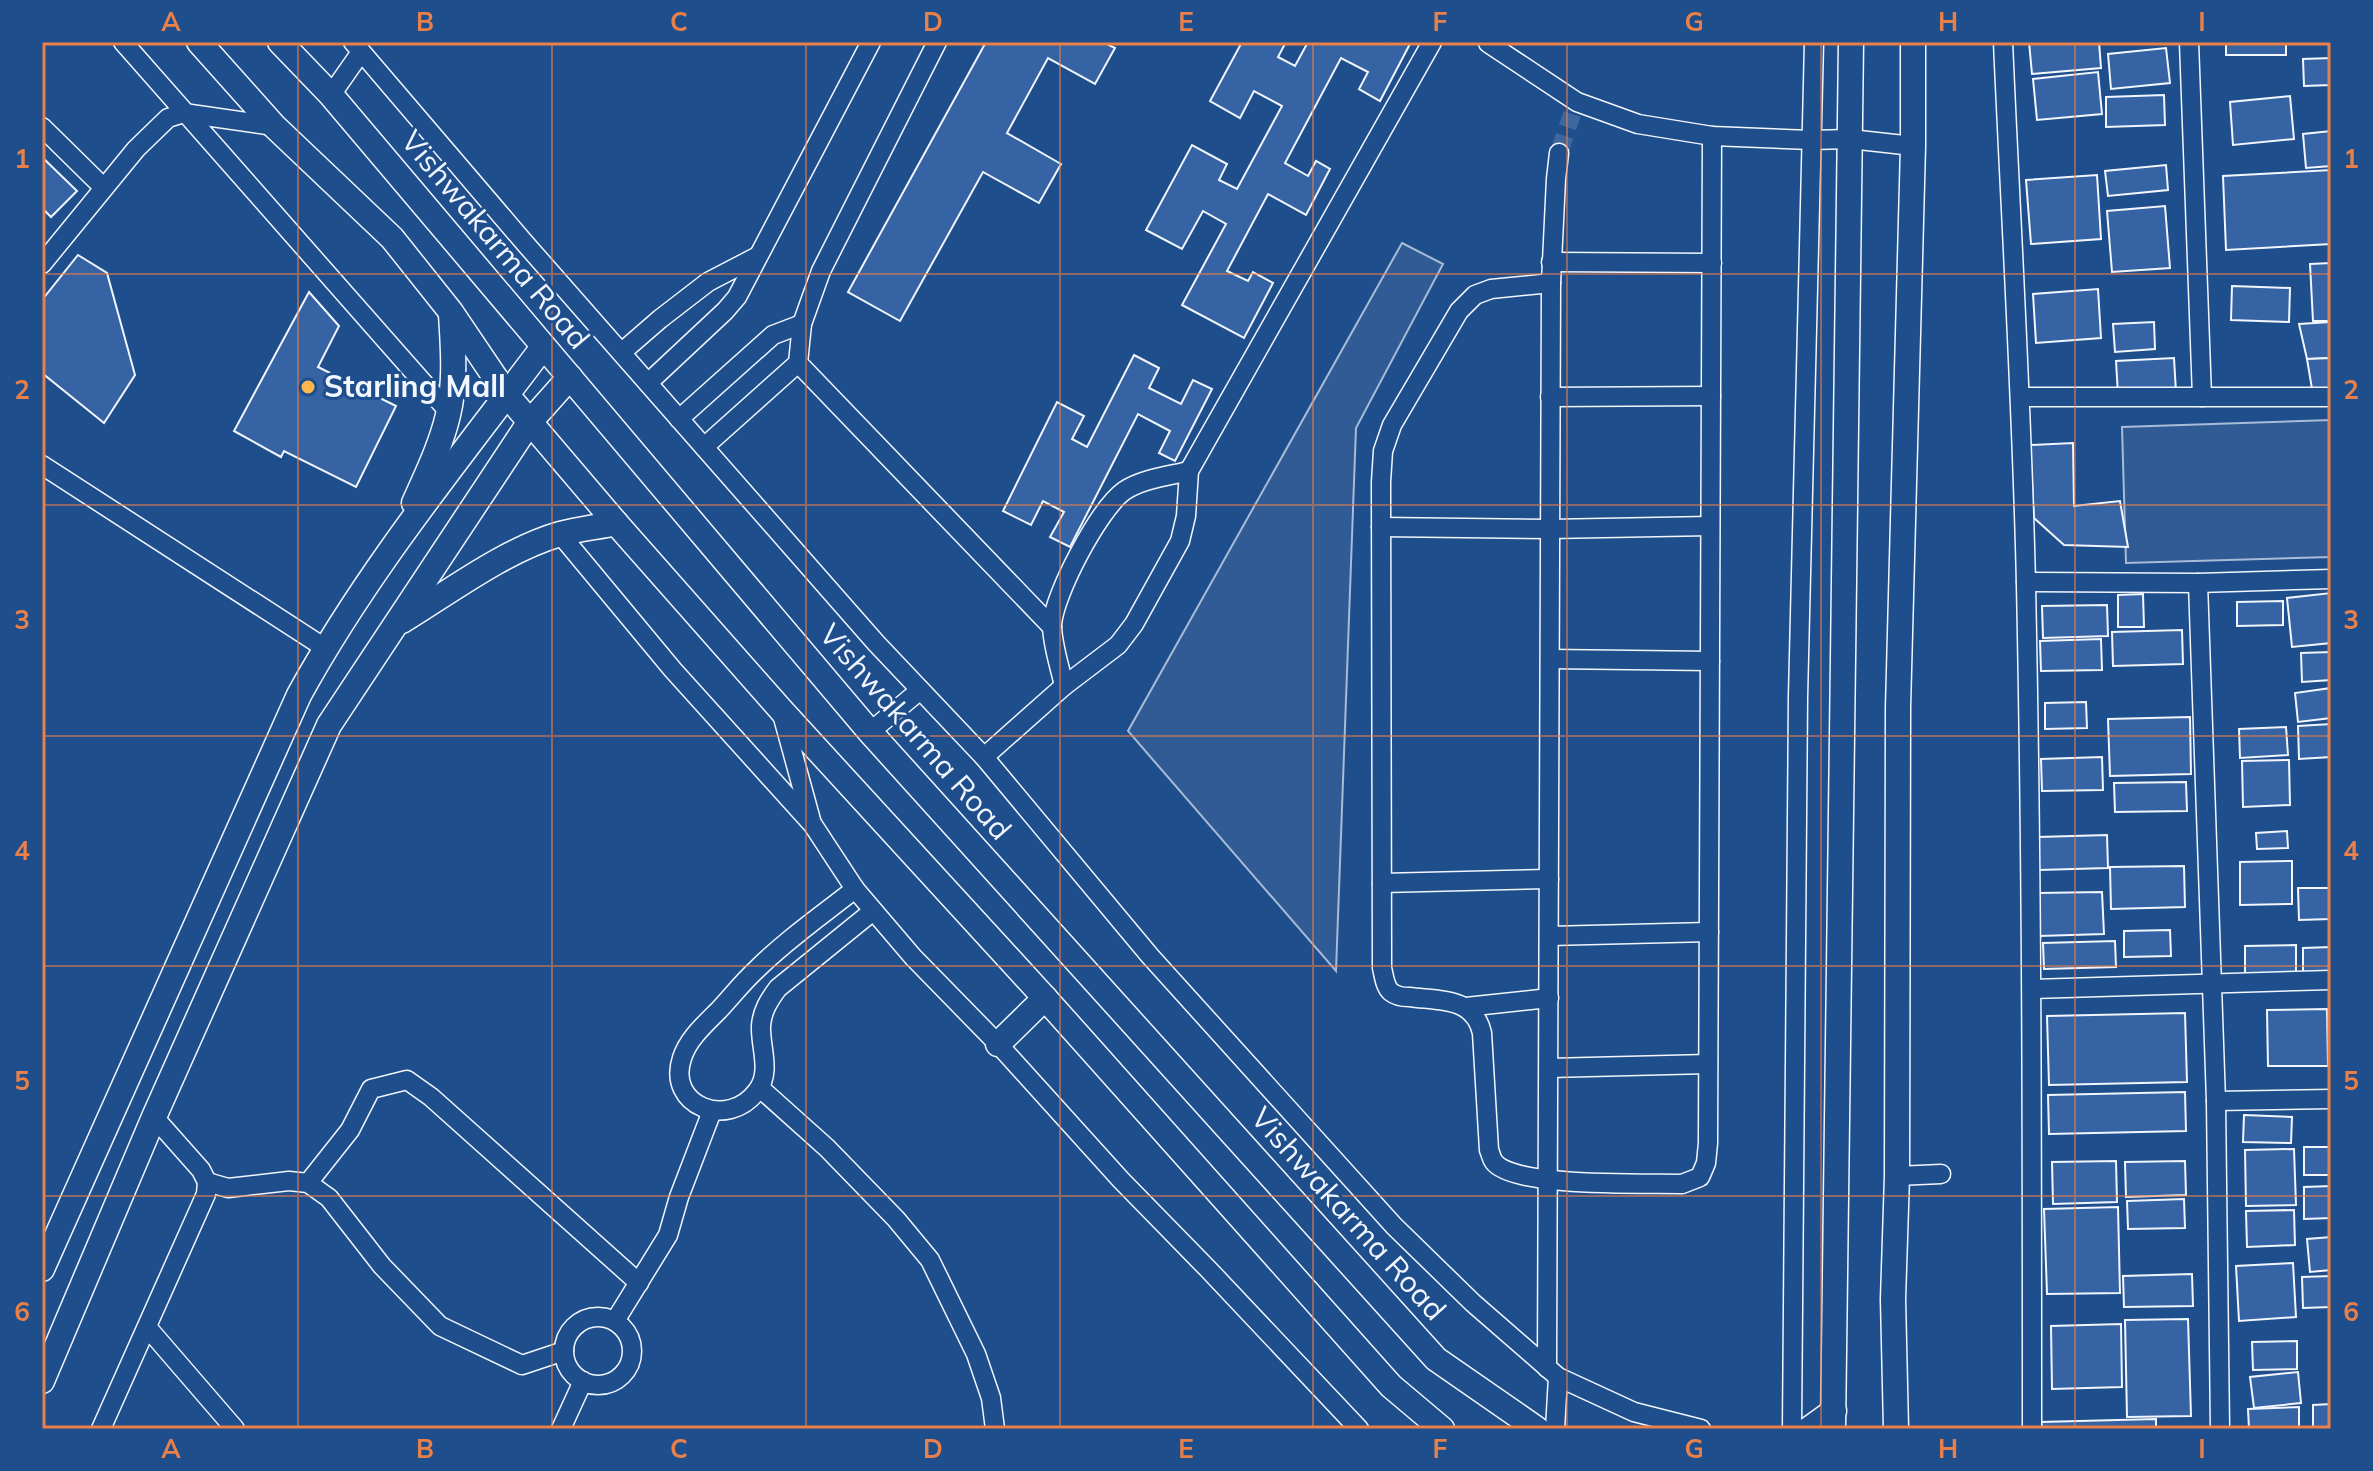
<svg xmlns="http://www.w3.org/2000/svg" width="2373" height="1471" viewBox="0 0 2373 1471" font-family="Mulish,sans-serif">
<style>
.green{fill:#305b95;stroke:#a8bbd7;stroke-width:2}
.building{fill:#3563a3;stroke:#f2f6ff;stroke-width:2}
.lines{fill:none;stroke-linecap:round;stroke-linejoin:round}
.minor-tunnel{stroke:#3f679d;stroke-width:18;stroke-dasharray:18 9;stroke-linecap:butt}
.minor-casing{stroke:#f2f6ff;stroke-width:21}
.tertiary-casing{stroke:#f2f6ff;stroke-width:27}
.minor{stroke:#1f4e8c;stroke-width:18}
.tertiary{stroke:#1f4e8c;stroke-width:24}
.grid{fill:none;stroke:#ea8049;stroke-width:2;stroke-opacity:0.55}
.poi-dot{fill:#ffb74d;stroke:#1f4e8c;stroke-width:3}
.labels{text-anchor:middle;stroke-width:6;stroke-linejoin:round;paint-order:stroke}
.street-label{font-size:30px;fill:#f2f6ff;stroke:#1f4e8c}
.poi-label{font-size:30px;font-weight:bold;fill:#f2f6ff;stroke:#1f4e8c;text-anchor:start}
.neatline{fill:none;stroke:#ea8049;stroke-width:3}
.grid-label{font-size:26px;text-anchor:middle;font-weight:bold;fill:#ea8049}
</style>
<rect width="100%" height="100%" fill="#1f4e8c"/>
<g class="green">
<polygon points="1402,243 1443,264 1356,428 1336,971 1128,731"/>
<polygon points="2331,420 2331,557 2126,563 2122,427"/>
</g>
<g class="building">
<polygon points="986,42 1103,42 1115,48 1095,84 1048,58 1007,133 1061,164 1039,203 983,172 900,321 848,292"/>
<polygon points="1242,42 1286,42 1278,57 1295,66 1308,42 1386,42 1390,44 1391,42 1411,42 1380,101 1359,89 1368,72 1341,58 1285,163 1308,176 1316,161 1330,169 1306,215 1268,194 1227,271 1248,281 1253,272 1273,283 1244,338 1182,305 1226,224 1203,211 1182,249 1146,230 1192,145 1227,164 1219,180 1237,189 1282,106 1254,91 1240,118 1210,101"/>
<polygon points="2029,42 2099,42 2101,68 2032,74"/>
<rect x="2226" y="42" width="60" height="13"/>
<polygon points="2166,48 2170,83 2111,89 2108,54"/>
<polygon points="2331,58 2331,85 2304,86 2303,59"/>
<polygon points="2098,72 2102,114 2037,120 2033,79"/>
<polygon points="2164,95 2165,125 2106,127 2106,97"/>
<polygon points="2290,96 2294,139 2233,145 2230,102"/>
<polygon points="2331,131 2331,166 2306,168 2303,134"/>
<polygon points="42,157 77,191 51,217 42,208"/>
<polygon points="2166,165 2168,190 2108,196 2105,171"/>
<polygon points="2331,170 2331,244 2226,250 2223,176"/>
<polygon points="2097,175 2101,239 2031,244 2026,180"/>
<polygon points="2165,206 2170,268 2112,272 2107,211"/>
<polygon points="78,255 107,273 135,375 104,423 42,373 42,300"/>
<polygon points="2331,263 2331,321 2313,321 2310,264"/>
<polygon points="2232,286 2290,288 2289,322 2231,320"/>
<polygon points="2098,289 2101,338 2036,343 2033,294"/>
<polygon points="309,292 339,326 318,367 396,406 356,487 284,451 281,457 234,431"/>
<polygon points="2154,322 2155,349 2115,352 2113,324"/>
<polygon points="2331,322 2331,358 2307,359 2299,324"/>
<polygon points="1134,355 1159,368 1149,388 1181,404 1193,380 1212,389 1175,461 1159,453 1170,431 1138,414 1070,547 1050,537 1064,512 1043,501 1031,525 1003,511 1057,402 1084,416 1072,439 1087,447"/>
<polygon points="2174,358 2176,392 2118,395 2116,361"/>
<polygon points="2331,358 2331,393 2313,395 2307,359"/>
<polygon points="2073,443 2074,506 2120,501 2128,547 2064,545 2034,518 2030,445"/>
<polygon points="2331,593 2331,643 2292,647 2287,598"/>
<polygon points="2143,594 2144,627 2118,627 2118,595"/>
<polygon points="2283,601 2283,625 2237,626 2237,602"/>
<polygon points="2107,605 2108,636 2043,638 2042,606"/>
<polygon points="2182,630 2183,664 2113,666 2112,632"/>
<polygon points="2101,639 2102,670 2041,671 2040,641"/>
<polygon points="2331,652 2331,680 2302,682 2301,653"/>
<polygon points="2331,688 2331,718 2298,722 2295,693"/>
<polygon points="2086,702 2087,728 2045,729 2045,703"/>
<polygon points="2190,717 2191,774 2110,776 2108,719"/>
<polygon points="2331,724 2331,757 2299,759 2298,726"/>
<polygon points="2286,727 2288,755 2240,758 2239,729"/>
<polygon points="2102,757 2103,790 2042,791 2041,759"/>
<polygon points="2289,760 2290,805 2243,807 2242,761"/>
<polygon points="2186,782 2187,811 2115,812 2114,783"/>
<polygon points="2287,831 2288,848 2257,849 2256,833"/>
<polygon points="2107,835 2108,868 2039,870 2038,837"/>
<polygon points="2292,861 2292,904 2240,905 2240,862"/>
<polygon points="2184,866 2185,907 2111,909 2110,867"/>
<polygon points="2298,888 2331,888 2331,919 2299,920"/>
<polygon points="2102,892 2104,934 2039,936 2038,893"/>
<polygon points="2170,930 2171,956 2124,957 2124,931"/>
<polygon points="2115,941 2116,967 2044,969 2043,943"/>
<polygon points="2296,945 2296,977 2245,977 2245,946"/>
<polygon points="2331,947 2331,978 2303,978 2303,948"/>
<polygon points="2327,1009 2328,1066 2268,1066 2267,1010"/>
<polygon points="2185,1013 2187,1082 2049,1085 2047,1016"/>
<polygon points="2185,1092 2186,1131 2049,1134 2048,1095"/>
<polygon points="2244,1115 2292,1117 2291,1143 2243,1142"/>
<rect x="2304" y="1147" width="27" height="28"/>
<polygon points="2294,1149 2296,1205 2246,1206 2245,1150"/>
<polygon points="2116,1161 2117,1202 2053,1204 2052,1162"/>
<polygon points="2185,1161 2186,1195 2126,1197 2125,1162"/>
<polygon points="2331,1186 2331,1218 2304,1219 2304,1187"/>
<polygon points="2184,1199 2185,1228 2128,1229 2127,1201"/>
<polygon points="2118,1207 2120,1293 2047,1294 2044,1209"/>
<polygon points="2294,1210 2295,1245 2247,1247 2246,1211"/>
<polygon points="2331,1237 2331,1270 2310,1272 2307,1239"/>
<polygon points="2293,1263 2296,1317 2239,1321 2236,1266"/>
<polygon points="2192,1274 2193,1306 2124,1307 2123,1276"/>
<polygon points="2331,1276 2331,1307 2303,1308 2302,1277"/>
<polygon points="2188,1319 2191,1416 2127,1417 2125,1320"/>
<polygon points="2121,1324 2122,1387 2052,1389 2051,1326"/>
<polygon points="2297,1341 2297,1369 2253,1370 2252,1342"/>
<polygon points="2298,1372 2301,1403 2254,1408 2250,1377"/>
<polygon points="2331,1404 2331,1429 2313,1429 2313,1405"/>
<polygon points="2299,1407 2299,1429 2249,1429 2248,1409"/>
<polygon points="2156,1419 2156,1429 2042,1429 2041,1422"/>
</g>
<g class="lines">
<polyline class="minor-tunnel" points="1559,153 1572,114"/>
<defs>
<g id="minor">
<polyline points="123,42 449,412"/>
<polyline points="353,42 523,241 876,643 984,757 1064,686 1118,645 1134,624 1180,541 1186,516 1189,471 1432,42"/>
<path d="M2003 42C2011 223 2022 404 2026 585 2032 867 2032 1148 2032 1429"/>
<polyline points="2189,42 2202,397"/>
<polyline points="1488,43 1577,102 1638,124 1712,136 1811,140 1850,139 1913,146"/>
<polyline points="331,95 361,52"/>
<polyline points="42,127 103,187"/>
<polyline points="1551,262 1712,263"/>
<polyline points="42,264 136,149 168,118 184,113 274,126"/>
<path d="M1551 283 1491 289 1475 295 1459 311 1392 425 1383 451 1381 482 1382 968C1384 976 1385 987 1391 992 1396 996 1404 997 1409 997 1440 1001 1474 997 1482 1033L1489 1150C1491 1154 1491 1158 1494 1162 1514 1188 1647 1183 1682 1184L1700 1177 1706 1163 1708 1143 1712 136"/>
<polyline points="622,352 660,319 708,282 758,256"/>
<polyline points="798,363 1052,627"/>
<polyline points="648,383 725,311 737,297 871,42"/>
<polyline points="1550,397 1711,396"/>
<polyline points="2020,397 2331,397"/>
<polyline points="679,419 773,335 802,324"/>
<polyline points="704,447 798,363 802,324 821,271 937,42"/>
<polyline points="42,465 325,648"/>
<polyline points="1381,527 1550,529 1710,526"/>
<polyline points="560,534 673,670 813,825 855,889 913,957 998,1044 1121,1180 1208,1269 1359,1429"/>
<polyline points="2026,582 2198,583 2331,579"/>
<polyline points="2198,583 2216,1101 2220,1429"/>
<polyline points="1550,659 1710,661"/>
<path d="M1064 686C1060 667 1052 644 1052 625 1054 594 1099 509 1124 491 1142 479 1168 476 1189 471"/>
<polyline points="782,714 811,820"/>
<polyline points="870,732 919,691"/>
<polyline points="984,757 1150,956 1394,1226 1473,1303 1558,1377 1634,1412 1701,1429"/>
<polyline points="1382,883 1549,879"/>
<path d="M855 889C822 915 786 940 756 970 743 982 731 997 719 1010 705 1024 688 1039 682 1058 666 1106 728 1130 757 1091 772 1072 760 1047 761 1026 762 1011 769 1000 778 988L873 911"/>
<polyline points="1549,936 1709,932"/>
<polyline points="2032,989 2331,980"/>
<polyline points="1466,1007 1549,998"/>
<polyline points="1549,1068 1708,1064"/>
<polyline points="760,1088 827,1148 896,1219 930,1260 976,1354 991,1398 995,1429"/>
<polyline points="2216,1101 2331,1099"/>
<polyline points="1897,1176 1941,1174"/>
<polyline points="207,1182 228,1188 289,1181 308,1183 329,1198 382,1266 440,1326 522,1365 564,1351"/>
<polyline points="308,1183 350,1130 371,1089 407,1080 431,1097 639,1283"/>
<circle cx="598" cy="1351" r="34"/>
<polyline points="615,1321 668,1235 679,1197 712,1111"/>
<polyline points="147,1327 235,1429"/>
<polyline points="1547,1368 1551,283 1556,179 1559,153"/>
<polyline points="101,1429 206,1194 207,1182 201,1170 154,1117"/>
<polyline points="561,1429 583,1381"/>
<polyline points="1555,1429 1558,1377"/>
<polyline points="1792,1429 1798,697 1814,42"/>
</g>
<g id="tertiary">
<polyline points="199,42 274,126 392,238 451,312 507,395 616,523 782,711 1045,998 1391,1386 1442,1429"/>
<polyline points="280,42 331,95 870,732 1436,1359 1537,1429"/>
<path d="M414 503C427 474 441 445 448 415 456 382 453 347 451 314"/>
<path d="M402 621C451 591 505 550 560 534 578 529 598 527 616 523"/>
<polyline points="998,1044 1045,998"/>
<path d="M42 1269 299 695C367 571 458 460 543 347"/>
<polyline points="42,1381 154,1117 329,725 529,423 570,377"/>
<polyline points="1809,1429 1834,1411"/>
<polyline points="1833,1429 1851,42"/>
<polyline points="1896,1429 1893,1299 1897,1176 1898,708 1913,146 1913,42"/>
</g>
</defs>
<use href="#minor" class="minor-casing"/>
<use href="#tertiary" class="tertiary-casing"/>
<use href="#minor" class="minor"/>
<use href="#tertiary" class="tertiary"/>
</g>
<path class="grid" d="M298 42V1429M552 42V1429M806 42V1429M1060 42V1429M1313 42V1429M1567 42V1429M1821 42V1429M2075 42V1429M42 274H2331M42 505H2331M42 736H2331M42 966H2331M42 1196H2331"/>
<circle class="poi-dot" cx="308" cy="387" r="8"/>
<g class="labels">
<g class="street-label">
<text transform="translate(495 240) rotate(50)" y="10">Vishwakarma Road</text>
<text transform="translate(915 732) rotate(49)" y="10">Vishwakarma Road</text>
<text transform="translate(1348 1214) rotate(48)" y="10">Vishwakarma Road</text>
</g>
<g class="poi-label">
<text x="324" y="397">Starling Mall</text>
</g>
</g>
<rect width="2373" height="1471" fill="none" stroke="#1f4e8c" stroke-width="88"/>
<rect x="44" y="44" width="2285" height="1383" class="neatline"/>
<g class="grid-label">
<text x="171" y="31">A</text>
<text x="425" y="31">B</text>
<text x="679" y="31">C</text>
<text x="933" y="31">D</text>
<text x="1186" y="31">E</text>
<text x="1440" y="31">F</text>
<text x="1694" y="31">G</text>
<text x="1948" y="31">H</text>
<text x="2202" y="31">I</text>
<text x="22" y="168">1</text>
<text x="2351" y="168">1</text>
<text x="22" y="399">2</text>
<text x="2351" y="399">2</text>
<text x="22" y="629">3</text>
<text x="2351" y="629">3</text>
<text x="22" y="860">4</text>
<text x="2351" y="860">4</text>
<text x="22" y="1090">5</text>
<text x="2351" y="1090">5</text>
<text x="22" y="1321">6</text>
<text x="2351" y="1321">6</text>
<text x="171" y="1458">A</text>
<text x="425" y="1458">B</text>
<text x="679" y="1458">C</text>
<text x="933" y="1458">D</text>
<text x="1186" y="1458">E</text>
<text x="1440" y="1458">F</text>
<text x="1694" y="1458">G</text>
<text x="1948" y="1458">H</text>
<text x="2202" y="1458">I</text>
</g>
</svg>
